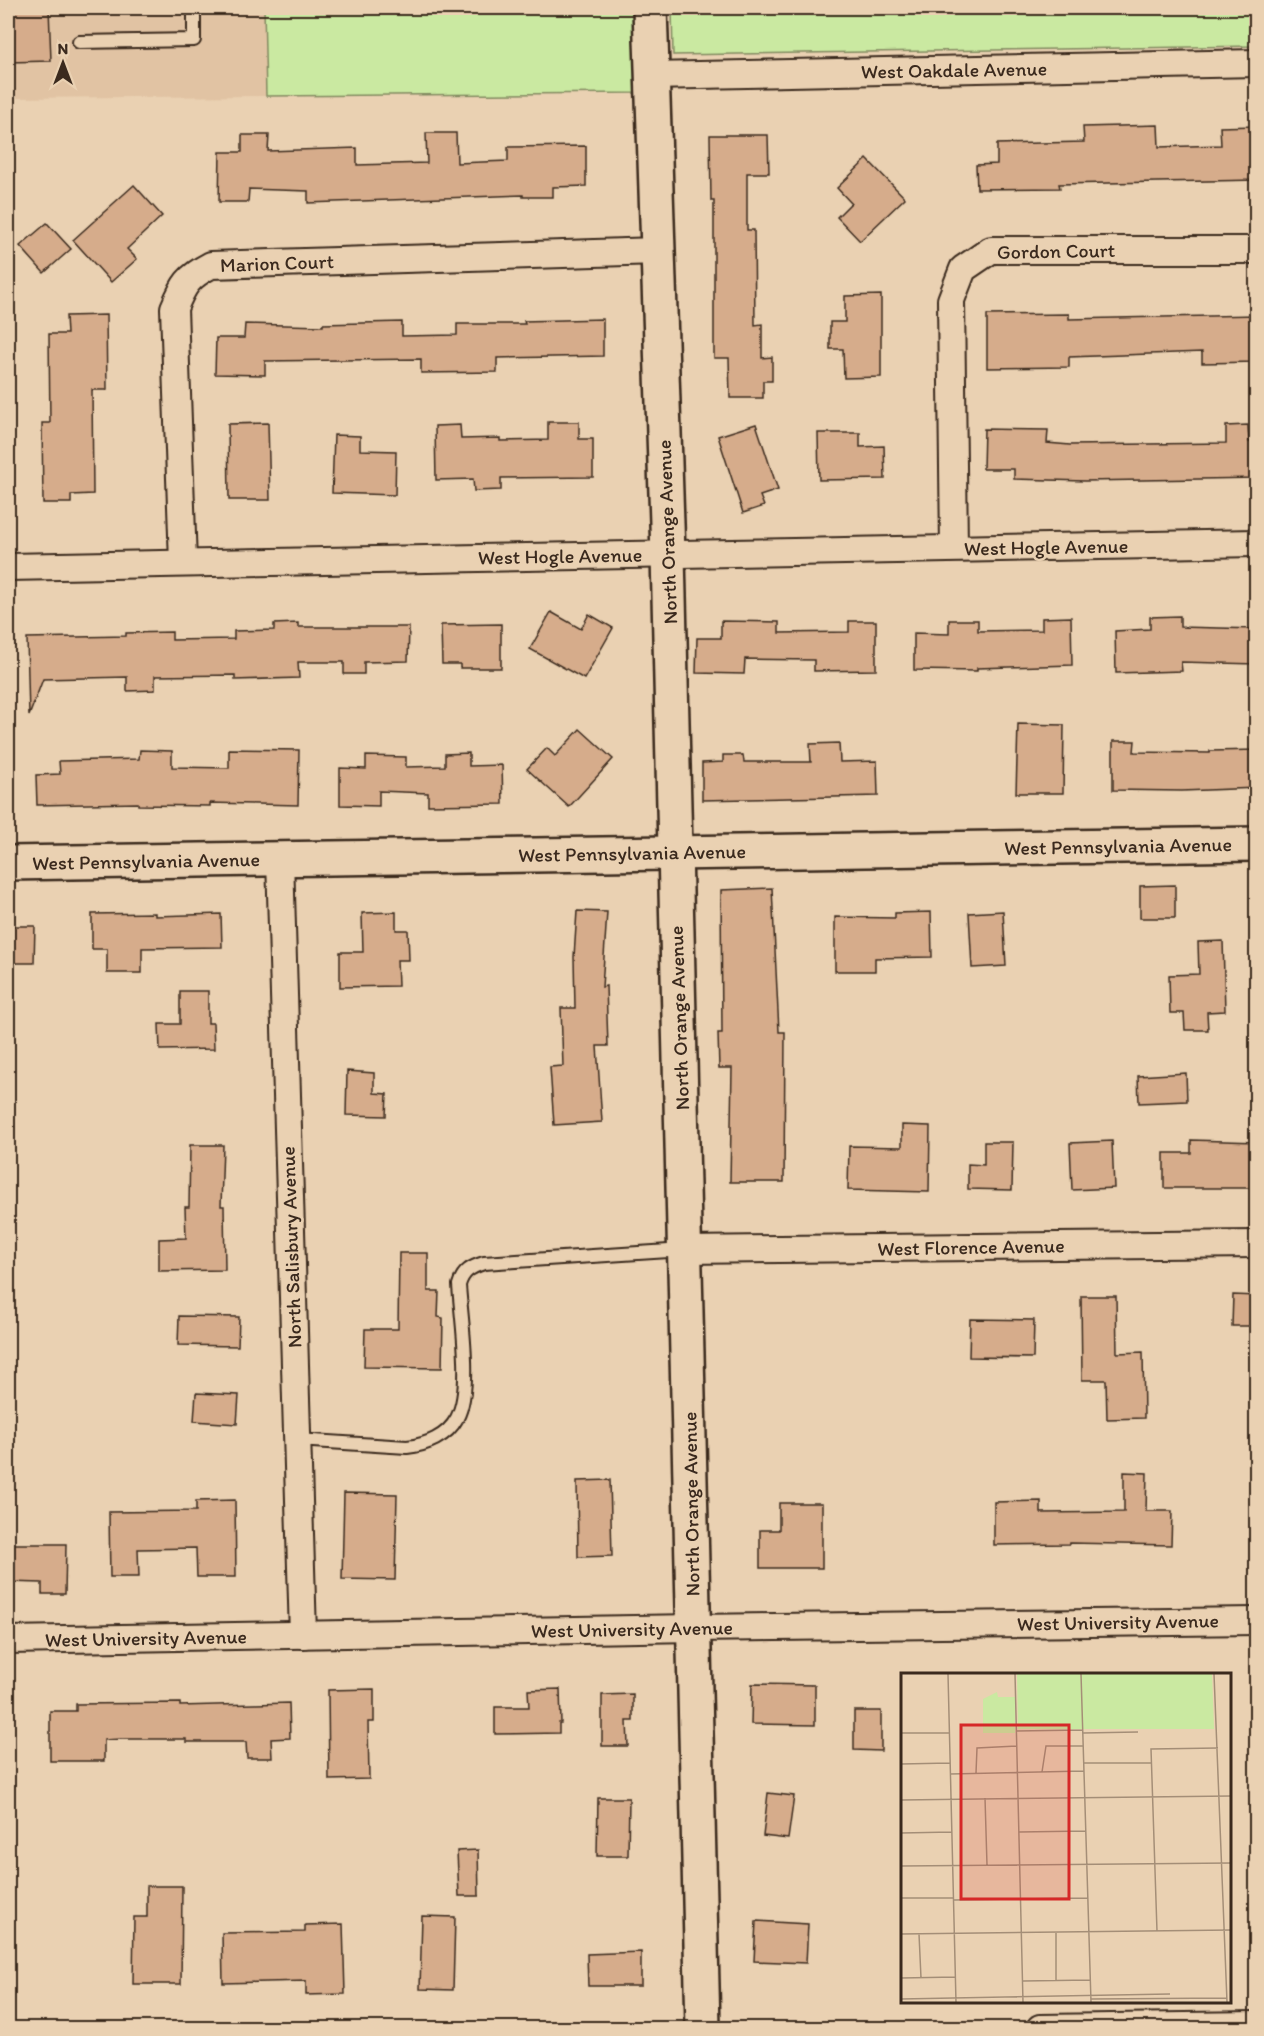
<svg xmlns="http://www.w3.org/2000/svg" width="1264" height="2036" viewBox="0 0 1264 2036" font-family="Itim,sans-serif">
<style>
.built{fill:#e1c3a3}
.green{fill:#cae9a1;stroke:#828a60;stroke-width:1.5}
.building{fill:#d6ac8b;stroke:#3b2a1e;stroke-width:1.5}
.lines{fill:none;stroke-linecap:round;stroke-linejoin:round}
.lane-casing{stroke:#3b2a1e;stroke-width:16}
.street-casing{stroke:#3b2a1e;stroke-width:30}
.secondary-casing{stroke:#3b2a1e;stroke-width:38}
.lane{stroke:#ead1b2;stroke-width:12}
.street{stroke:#ead1b2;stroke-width:26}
.secondary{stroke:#ead1b2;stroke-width:33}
.labels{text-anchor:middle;stroke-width:5;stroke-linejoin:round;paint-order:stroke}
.street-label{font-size:20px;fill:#3b2a1e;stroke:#ead1b2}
.inset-road{fill:none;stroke:#a48e77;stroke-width:1.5}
.view{fill:#d62828;fill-opacity:0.15;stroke:#d62828;stroke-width:3}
.inset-edge{fill:none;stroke:#3b2a1e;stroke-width:3}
</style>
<rect width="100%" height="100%" fill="#ead1b2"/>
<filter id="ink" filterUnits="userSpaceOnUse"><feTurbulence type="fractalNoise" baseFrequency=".0167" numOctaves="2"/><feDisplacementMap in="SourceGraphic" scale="12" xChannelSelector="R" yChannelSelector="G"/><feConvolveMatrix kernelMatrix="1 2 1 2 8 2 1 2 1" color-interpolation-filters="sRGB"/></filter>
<g filter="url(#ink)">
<polygon class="built" points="8,8 264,8 266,96 8,98"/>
<g class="green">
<polygon points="264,8 637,8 639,93 266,96"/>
<polygon points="672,8 1256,8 1256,46 673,55"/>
</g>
<g class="building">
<polygon points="8,8 49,8 51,61 8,62"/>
<polygon points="1158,125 1159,147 1221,145 1220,127 1257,126 1257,180 1059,184 1060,188 977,189 976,165 997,164 997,144 1084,142 1083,127"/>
<polygon points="426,133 456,133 457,163 508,161 508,147 586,146 586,186 553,187 553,197 523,197 523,195 308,203 308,191 249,189 248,202 219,202 220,152 242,152 242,135 269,135 268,151 357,148 357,165 427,163"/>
<polygon points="710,135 768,135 769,173 747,173 747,230 754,230 755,325 762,324 762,358 772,357 772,381 763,381 763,398 730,398 729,358 714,358 714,201 711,201"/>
<polygon points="867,159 905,198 860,241 837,217 851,203 837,188"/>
<polygon points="134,185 162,216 127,249 137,259 111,282 73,240"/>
<polygon points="47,223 71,249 44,273 20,246"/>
<polygon points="881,295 881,377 844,378 843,349 830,349 830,322 845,322 845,296"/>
<polygon points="1069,314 1069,319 1257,315 1257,362 1202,363 1202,352 1069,357 1069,367 987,368 987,315"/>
<polygon points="106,315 107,390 92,390 93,494 71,495 71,503 43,503 42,423 50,423 49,334 67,334 66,316"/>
<polygon points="603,319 603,356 497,358 497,372 421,373 421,359 265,361 265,375 215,374 216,338 244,338 245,324 323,326 323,324 402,322 402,336 457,335 457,324 525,324 524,321"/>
<polygon points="548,422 579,422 579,439 593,439 593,477 501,478 501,490 474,491 473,479 436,480 435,426 460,425 461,439 500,438 500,441 548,440"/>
<polygon points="268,423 270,500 229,500 228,424"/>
<polygon points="756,424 778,490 760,496 764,506 743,513 718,436"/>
<polygon points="1248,425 1249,442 1257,442 1257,478 1085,481 1014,479 1014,469 983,469 984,429 1048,430 1047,443 1070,445 1226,443 1226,426"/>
<polygon points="818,433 860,433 860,447 884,446 885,479 819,480"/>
<polygon points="334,435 360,436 360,450 396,451 395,495 332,493"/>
<polygon points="551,612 581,629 589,614 613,628 584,679 530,649"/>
<polygon points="1180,616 1180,627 1257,629 1257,664 1181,662 1182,671 1116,673 1115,631 1150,629 1150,617"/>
<polygon points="1071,617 1072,665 977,668 977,671 914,670 914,633 949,634 949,620 978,620 978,631 1042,630 1042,618"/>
<polygon points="721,621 779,622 779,633 849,632 849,621 876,621 876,670 814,671 814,660 745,659 744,674 696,673 697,638 721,638"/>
<polygon points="298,623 298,627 409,627 408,661 364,662 364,674 344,674 344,662 298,662 299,678 235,680 235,675 155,676 155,690 127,691 127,677 43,679 29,716 27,638 126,636 126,633 172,632 172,640 234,639 234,631 274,630 274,624"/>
<polygon points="501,624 501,668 460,668 460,664 442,664 441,625"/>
<polygon points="1018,724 1064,725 1063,793 1016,793"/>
<polygon points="580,729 613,759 569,807 527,769 547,748 555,756"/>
<polygon points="1113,741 1135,741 1134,752 1210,753 1210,751 1257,750 1257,788 1182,791 1113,790"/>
<polygon points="839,743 840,762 877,761 878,796 702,800 702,763 723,762 723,755 743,755 744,762 811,762 810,744"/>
<polygon points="229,749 299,750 298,805 210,803 210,806 138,805 138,803 37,805 36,775 60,774 59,761 139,759 140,750 172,751 172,767 229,768"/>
<polygon points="469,753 469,766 502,765 503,804 428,805 428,793 379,791 379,806 340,805 340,768 366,769 366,756 406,757 406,767 445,766 445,754"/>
<polygon points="1175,885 1175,918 1140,918 1140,886"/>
<polygon points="772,888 779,1032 785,1032 784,1182 730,1182 732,1068 719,1068 718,1033 722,1033 721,890"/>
<polygon points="577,911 607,912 602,987 606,986 608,1046 597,1046 602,1122 554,1125 550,1067 563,1066 561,1008 575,1008 574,957"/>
<polygon points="1003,911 1006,966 972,968 969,913"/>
<polygon points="396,912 396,930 408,930 409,960 397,960 398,986 340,987 340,952 363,952 362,913"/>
<polygon points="931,912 932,957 875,958 875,971 835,971 835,917 895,918 895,913"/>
<polygon points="155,913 155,916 221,914 222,947 142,948 142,973 107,973 107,949 92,949 92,914"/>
<polygon points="8,926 35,926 34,963 8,963"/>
<polygon points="1223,941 1225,1011 1207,1012 1208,1030 1185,1030 1184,1013 1170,1013 1169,975 1199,974 1198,942"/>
<polygon points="180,991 208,991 208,1023 213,1023 214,1049 160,1050 159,1024 180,1024"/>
<polygon points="347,1071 374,1073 374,1093 387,1094 386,1116 346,1115"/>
<polygon points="1186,1073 1187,1101 1139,1103 1138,1076"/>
<polygon points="902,1125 930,1126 929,1192 848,1190 849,1146 902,1147"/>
<polygon points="1191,1140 1257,1142 1257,1188 1164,1188 1164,1153 1191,1153"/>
<polygon points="1112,1141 1114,1188 1072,1190 1070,1143"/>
<polygon points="984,1142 1013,1142 1012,1190 968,1189 968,1164 984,1165"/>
<polygon points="190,1145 223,1145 221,1206 224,1206 225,1270 159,1271 159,1239 186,1238 185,1207 189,1207"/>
<polygon points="399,1253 428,1253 428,1291 439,1291 438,1317 443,1318 442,1368 364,1367 365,1329 398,1329"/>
<polygon points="1233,1295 1257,1296 1257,1326 1232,1326"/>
<polygon points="1081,1296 1116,1296 1117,1353 1143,1352 1144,1418 1107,1419 1106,1380 1082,1380"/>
<polygon points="179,1316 239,1317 238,1346 178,1345"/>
<polygon points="970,1319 1034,1320 1033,1358 969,1357"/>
<polygon points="196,1393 239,1395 237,1424 194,1421"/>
<polygon points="1124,1472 1147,1473 1146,1511 1172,1511 1171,1545 1070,1543 1070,1544 994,1545 994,1502 1041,1501 1041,1513 1124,1512"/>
<polygon points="610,1480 612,1556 578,1557 577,1481"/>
<polygon points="344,1493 397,1494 395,1580 342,1579"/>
<polygon points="235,1500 236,1577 197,1577 196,1548 138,1549 139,1577 110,1577 109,1512 196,1511 196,1501"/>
<polygon points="779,1503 822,1503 822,1568 760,1568 760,1530 779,1530"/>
<polygon points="8,1544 66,1544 65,1594 42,1594 42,1583 8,1582"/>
<polygon points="752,1684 815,1685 815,1725 751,1724"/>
<polygon points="374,1689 374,1722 368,1722 369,1779 329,1780 328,1690"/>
<polygon points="560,1689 561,1723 559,1723 559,1733 495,1734 495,1707 529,1707 528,1690"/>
<polygon points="633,1694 633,1721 627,1721 628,1746 602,1746 602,1695"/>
<polygon points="180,1703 180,1706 289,1703 290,1738 271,1739 272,1758 247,1758 246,1742 186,1742 186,1739 122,1739 104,1740 104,1761 50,1761 50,1711 76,1711 76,1704"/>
<polygon points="854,1711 881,1711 881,1751 854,1750"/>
<polygon points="768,1793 794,1796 788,1839 763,1836"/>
<polygon points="598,1798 629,1798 628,1856 597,1856"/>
<polygon points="478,1850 479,1896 459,1896 457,1851"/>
<polygon points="147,1886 182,1886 181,1984 133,1984 134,1917 147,1917"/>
<polygon points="422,1916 455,1917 453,1990 420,1989"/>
<polygon points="756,1921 808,1924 806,1963 754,1961"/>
<polygon points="343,1924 345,1994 306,1995 306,1981 223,1983 222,1933 305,1932 305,1925"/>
<polygon points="641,1952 641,1986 588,1986 587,1954"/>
</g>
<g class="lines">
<defs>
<g id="lane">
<polyline points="79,42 194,40 194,8"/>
<path d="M297 1440 407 1447C426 1445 447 1437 457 1418 473 1388 461 1319 459 1285 463 1271 471 1267 484 1263L684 1250"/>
</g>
<g id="street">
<polyline points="651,76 1256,63"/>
<polyline points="954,548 951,300 963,269 991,250 1256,250"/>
<path d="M183 563 174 308C184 284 188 277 211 265L657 251"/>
<polyline points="8,567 1256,543"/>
<polyline points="280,859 303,1635"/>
<polyline points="685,1250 1256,1244"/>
<polyline points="8,1640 694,1628 1256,1621"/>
<polyline points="1040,2028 1256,2025"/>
</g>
<g id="secondary">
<polyline points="650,8 668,554 703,2028"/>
<polyline points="8,863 1256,844"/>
</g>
</defs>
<use href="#lane" class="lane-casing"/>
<use href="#street" class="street-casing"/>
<use href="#secondary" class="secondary-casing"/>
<use href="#lane" class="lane"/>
<use href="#street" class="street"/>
<use href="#secondary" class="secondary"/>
</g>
</g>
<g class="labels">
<g class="street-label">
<text transform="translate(954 70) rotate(-1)" y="7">West Oakdale Avenue</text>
<text transform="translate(1056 251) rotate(-1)" y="7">Gordon Court</text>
<text transform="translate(277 263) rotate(-2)" y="7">Marion Court</text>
<text transform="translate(667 532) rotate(-92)" y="7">North Orange Avenue</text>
<text transform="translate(1046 547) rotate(-1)" y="7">West Hogle Avenue</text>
<text transform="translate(560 556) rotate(-1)" y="7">West Hogle Avenue</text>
<text transform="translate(1118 846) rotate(-1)" y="7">West Pennsylvania Avenue</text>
<text transform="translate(632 853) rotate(-1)" y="7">West Pennsylvania Avenue</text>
<text transform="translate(146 861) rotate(-1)" y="7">West Pennsylvania Avenue</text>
<text transform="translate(679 1018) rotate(-92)" y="7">North Orange Avenue</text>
<text transform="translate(291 1247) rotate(-92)" y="7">North Salisbury Avenue</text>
<text transform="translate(971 1247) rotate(-1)" y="7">West Florence Avenue</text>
<text transform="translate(691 1504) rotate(-91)" y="7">North Orange Avenue</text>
<text transform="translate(1118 1622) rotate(-1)" y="7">West University Avenue</text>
<text transform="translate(632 1629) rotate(-1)" y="7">West University Avenue</text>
<text transform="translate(146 1638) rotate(-1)" y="7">West University Avenue</text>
</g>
</g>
<g transform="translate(901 1673)">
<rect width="330" height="330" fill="#ead1b2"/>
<path d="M116 1H311L313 56H117ZM96 19 97 24H114V60H82V26Z" fill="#cae9a1"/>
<path class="inset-road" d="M47 1 55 329M114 1 122 329M180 1 190 329M313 1 326 329M115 58 182 57M0 60H49M182 60 237 59M183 90H250M0 91 49 90M141 99 145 73H182M75 100 76 75 116 73M49 101 183 98M84 125 86 192M0 127 330 123M118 159 185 158M0 160 51 159M0 193 330 190M0 225H53M53 227 187 225M256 258 250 76 317 75M155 259V308M0 261 330 257M18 261 20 305M0 305 55 304M122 308 189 307M0 326 269 321M190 326 326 325"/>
<path class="view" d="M60 52H168V226H60Z"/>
<rect width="330" height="330" class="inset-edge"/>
</g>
<rect width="1264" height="2036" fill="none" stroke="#ead1b2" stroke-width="30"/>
<rect x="15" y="15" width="1234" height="2006" fill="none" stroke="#3b2a1e" stroke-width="2" filter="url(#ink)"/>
<g transform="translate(63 63)" stroke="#ead1b2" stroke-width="4.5" paint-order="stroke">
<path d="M0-4.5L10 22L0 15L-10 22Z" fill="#3b2a1e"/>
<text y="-9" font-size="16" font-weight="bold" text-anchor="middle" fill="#3b2a1e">N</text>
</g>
</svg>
